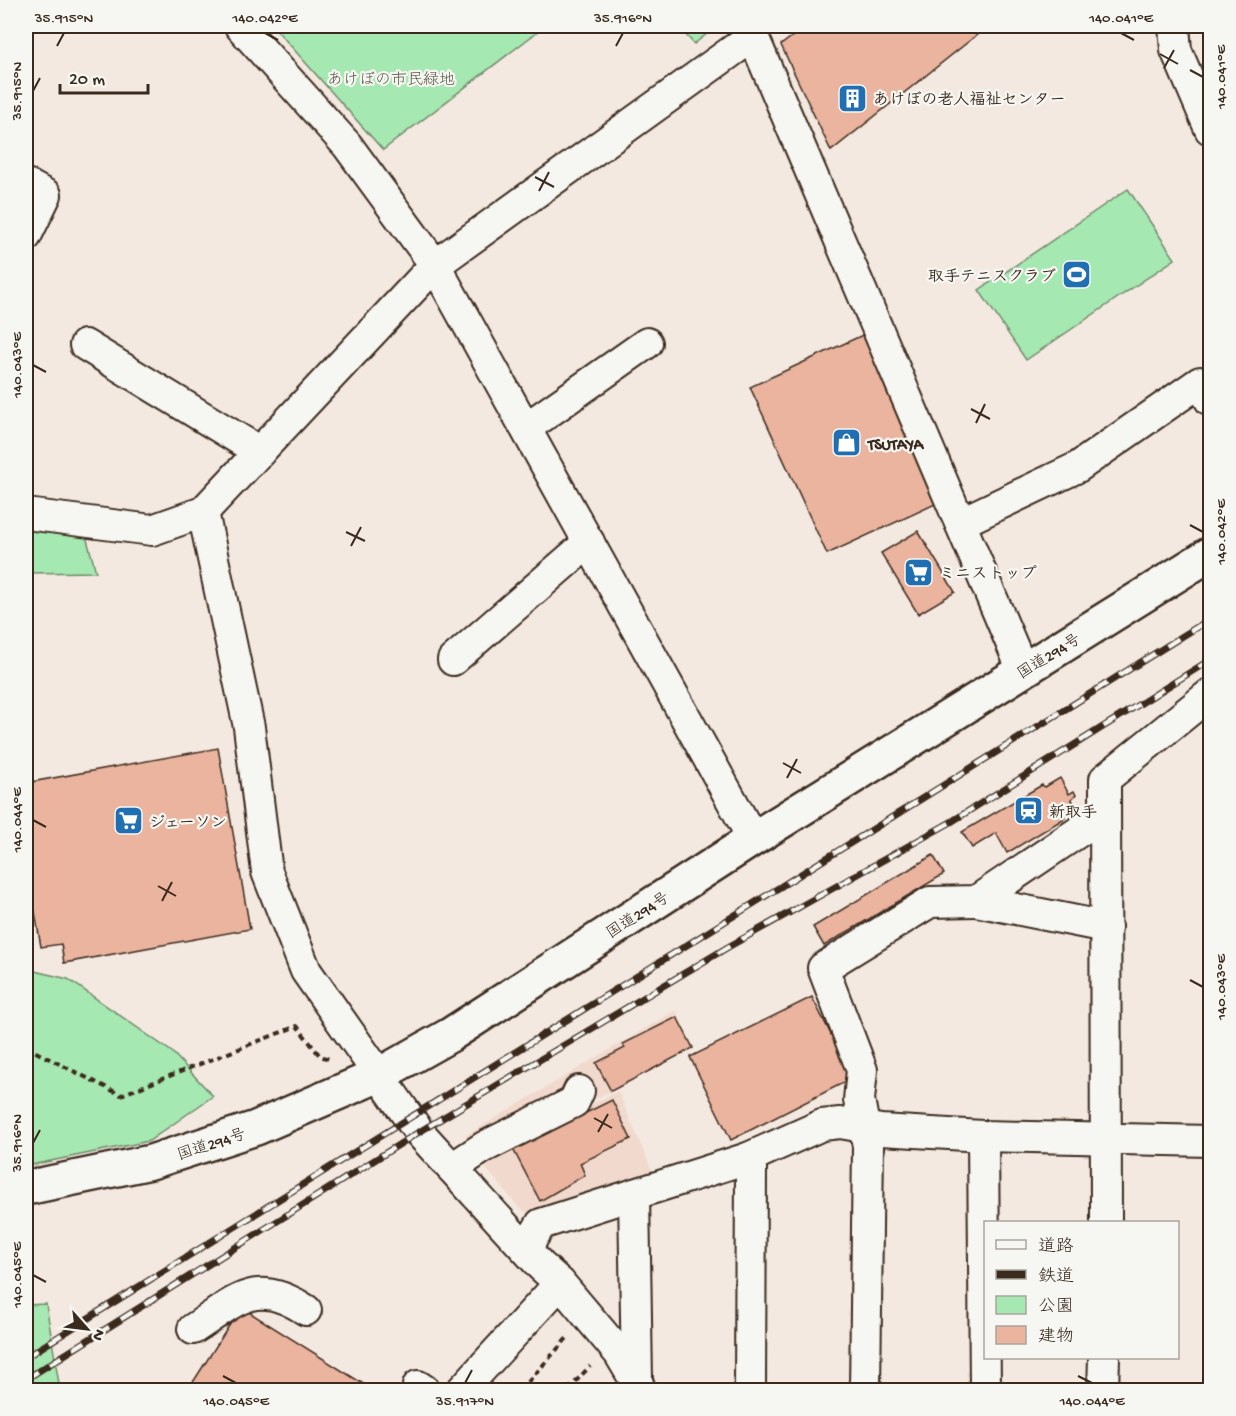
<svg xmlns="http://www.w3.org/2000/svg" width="1236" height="1416" viewBox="0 0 1236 1416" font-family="'Gochi Hand','Klee One',sans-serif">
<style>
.built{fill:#f1d9cd}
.green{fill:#a6e8b1;stroke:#708968;stroke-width:1.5}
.building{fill:#eab49e;stroke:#3b2a1e;stroke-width:1.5}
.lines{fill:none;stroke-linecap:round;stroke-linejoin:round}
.minor-casing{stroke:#3b2a1e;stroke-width:34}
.highway-casing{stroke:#3b2a1e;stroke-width:38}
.path{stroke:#3b2a1e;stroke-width:4;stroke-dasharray:6 4.5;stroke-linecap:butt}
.minor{stroke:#f6f6f2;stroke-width:30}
.highway{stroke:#f6f6f2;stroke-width:33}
.rail-casing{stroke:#3b2a1e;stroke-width:7}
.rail{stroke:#f6f6f2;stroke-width:4.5;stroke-dasharray:14;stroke-linecap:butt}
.ticks{fill:none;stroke:#3b2a1e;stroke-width:2}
.labels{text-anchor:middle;stroke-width:4.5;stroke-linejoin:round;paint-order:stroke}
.park-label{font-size:16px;fill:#565a43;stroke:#f6f6f2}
.poi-label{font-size:16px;font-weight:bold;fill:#3b2a1e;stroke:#f6f6f2;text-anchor:start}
.street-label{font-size:16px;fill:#3b2a1e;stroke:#f6f6f2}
.neatline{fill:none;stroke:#3b2a1e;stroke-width:2}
.ticks-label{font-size:15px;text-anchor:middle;fill:#3b2a1e}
</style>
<rect width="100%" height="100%" fill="#f4e9e1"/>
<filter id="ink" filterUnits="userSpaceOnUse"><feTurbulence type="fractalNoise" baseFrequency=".0167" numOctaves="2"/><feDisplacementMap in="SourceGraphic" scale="12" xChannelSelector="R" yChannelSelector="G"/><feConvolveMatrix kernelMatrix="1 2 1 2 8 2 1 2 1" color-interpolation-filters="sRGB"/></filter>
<g filter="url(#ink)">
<g class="built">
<polygon points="676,1010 694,1049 482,1156 465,1136"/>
<polygon points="618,1091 654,1175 532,1215 519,1208 479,1160"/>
</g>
<g class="green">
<polygon points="273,26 545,26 383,150"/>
<polygon points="678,26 717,26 694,44"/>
<polygon points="1128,189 1175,259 1026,360 979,290"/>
<polygon points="26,529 86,536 96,572 26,573"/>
<polygon points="26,969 68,979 172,1052 213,1096 149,1141 26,1166"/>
<polygon points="46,1304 60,1390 26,1390 26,1305"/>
</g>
<g class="building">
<polygon points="806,26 988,26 831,151 781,45"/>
<polygon points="867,333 944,500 827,554 750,387"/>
<polygon points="918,531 955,592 918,614 881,553"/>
<polygon points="218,748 250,929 64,963 61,944 41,947 26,860 26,783"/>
<polygon points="1060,778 1069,794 1074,791 1076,795 1071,799 1075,804 1062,812 1065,818 1007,853 996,833 972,848 962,832 1042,785 1045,787"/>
<polygon points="933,855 944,874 824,946 813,927"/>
<polygon points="812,997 851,1074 849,1080 731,1140 690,1057"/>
<polygon points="677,1017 693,1048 611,1091 596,1063 625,1048 623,1044"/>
<polygon points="612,1100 631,1139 580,1163 585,1175 540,1201 513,1149"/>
<polygon points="241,1307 373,1390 188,1390"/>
</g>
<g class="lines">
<defs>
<g id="minor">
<polyline points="1174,26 1176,50 1210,129"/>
<polyline points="26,184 46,195 26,236"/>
<polyline points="85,345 260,452"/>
<polyline points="526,428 647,343"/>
<polyline points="203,512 249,727 267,872 306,971 419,1132 541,1266 560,1283 619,1353 641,1390"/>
<polyline points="26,514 152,530 203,512 435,265 347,145 240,26"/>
<polyline points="960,523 1078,467 1200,382 1210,400"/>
<polyline points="453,660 589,542"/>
<polyline points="753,839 435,265 753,36 1023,671"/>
<polyline points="976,901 1106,927"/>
<polyline points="983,1136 985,1390"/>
<polyline points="452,1168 484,1147 574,1102 579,1091"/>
<polyline points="634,1194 637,1380"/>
<polyline points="1106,1222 1105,779 1210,694"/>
<polyline points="526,1249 541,1224 748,1158"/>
<path d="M193 1329C237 1301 255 1276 306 1310"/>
<polyline points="418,1386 424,1390"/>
<polyline points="462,1390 560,1283"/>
<polyline points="750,1390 751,1168 748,1158 822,1125 840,1123 881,1130 983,1136 1210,1141"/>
<polyline points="865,1390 868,1146 859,1100 862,1070 823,968 930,902 976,901 1105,814"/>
<polyline points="1103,1390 1104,1358"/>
</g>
<polyline id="highway" points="26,1188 151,1162 256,1128 379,1075 450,1035 753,839 1210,554"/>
</defs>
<use href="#minor" class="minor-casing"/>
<use href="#highway" class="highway-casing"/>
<g class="path">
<polyline points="26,1047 121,1095 297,1026 320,1056 329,1059"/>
<polyline points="521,1390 568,1337"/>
<polyline points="568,1390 590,1366"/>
</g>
<use href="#minor" class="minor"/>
<use href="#highway" class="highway"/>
<defs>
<g id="rail">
<polyline points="26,1357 1210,619"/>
<polyline points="26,1379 419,1132 728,947 951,822 1210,660"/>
</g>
</defs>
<use href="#rail" class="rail-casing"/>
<use href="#rail" class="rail"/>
</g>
</g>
<path class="ticks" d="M265 33 278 40M1121 33 1134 40M57 46 64 33M616 46 623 33M1160 54 1178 64M1164 68 1174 50M1190 70 1203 77M33 91 40 78M535 177 554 187M539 191 549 172M33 365 46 372M971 409 990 419M976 423 985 404M1190 525 1203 532M346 532 365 541M351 546 361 527M783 763 801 773M787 778 797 759M33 820 46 827M158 886 176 896M162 901 172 882M1190 980 1203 987M594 1118 612 1128M598 1132 608 1114M33 1143 40 1130M33 1275 46 1282M223 1376 236 1383M1078 1376 1092 1383M465 1383 472 1370"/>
<defs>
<symbol id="building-square" viewBox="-11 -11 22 22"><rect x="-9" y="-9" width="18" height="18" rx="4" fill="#1f6fb2" stroke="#f6f6f2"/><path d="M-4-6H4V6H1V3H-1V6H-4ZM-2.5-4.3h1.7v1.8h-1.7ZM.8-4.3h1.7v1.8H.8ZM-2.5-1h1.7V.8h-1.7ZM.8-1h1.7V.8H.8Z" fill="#fff"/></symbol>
<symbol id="stadium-square" viewBox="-11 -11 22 22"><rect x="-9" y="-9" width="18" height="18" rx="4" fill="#1f6fb2" stroke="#f6f6f2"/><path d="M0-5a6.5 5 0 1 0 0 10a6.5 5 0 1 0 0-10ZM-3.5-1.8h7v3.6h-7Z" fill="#fff"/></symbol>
<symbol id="shop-square" viewBox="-11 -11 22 22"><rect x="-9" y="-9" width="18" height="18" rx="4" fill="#1f6fb2" stroke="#f6f6f2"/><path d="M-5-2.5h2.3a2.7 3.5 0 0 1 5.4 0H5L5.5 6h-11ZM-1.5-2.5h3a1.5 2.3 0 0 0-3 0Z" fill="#fff"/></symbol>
<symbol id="supermarket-square" viewBox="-11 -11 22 22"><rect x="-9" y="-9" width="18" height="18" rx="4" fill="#1f6fb2" stroke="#f6f6f2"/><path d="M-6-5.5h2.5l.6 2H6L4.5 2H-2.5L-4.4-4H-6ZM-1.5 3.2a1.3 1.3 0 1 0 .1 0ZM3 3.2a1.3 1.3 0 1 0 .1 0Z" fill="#fff"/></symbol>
<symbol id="station-square" viewBox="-11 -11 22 22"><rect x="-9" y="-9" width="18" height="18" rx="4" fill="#1f6fb2" stroke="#f6f6f2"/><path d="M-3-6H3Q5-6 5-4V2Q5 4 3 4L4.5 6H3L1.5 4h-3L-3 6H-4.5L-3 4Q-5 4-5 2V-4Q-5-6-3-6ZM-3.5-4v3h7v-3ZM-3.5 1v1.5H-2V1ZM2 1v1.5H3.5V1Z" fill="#fff"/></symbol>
</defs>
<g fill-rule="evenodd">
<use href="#building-square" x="836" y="82" width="33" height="33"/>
<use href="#stadium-square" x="1060" y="258" width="33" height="33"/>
<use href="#shop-square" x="830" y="426" width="33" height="33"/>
<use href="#supermarket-square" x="902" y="556" width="33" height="33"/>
<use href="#station-square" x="1012" y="794" width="33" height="33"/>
<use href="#supermarket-square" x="112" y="804" width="33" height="33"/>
</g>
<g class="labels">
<g class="park-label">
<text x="391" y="84">あけぼの市民緑地</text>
</g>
<g class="poi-label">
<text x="873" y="104">あけぼの老人福祉センター</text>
<text x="1056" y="281" text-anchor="end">取手テニスクラブ</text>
<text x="868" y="449">TSUTAYA</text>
<text x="939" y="578">ミニストップ</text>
<text x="1049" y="817">新取手</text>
<text x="149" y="827">ジェーソン</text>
</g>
<g class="street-label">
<text transform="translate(1048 655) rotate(-32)" y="6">国道294号</text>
<text transform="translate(637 914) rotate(-33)" y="6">国道294号</text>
<text transform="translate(211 1143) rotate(-18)" y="6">国道294号</text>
</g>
</g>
<rect width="1236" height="1416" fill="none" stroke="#f6f6f2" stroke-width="66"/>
<rect x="984" y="1221" width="195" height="138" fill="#f6f6f2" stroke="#aba49d" stroke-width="1.5"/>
<rect x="996" y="1240" width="30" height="9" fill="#f6f6f2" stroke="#aba49d" stroke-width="1.5"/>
<text x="1038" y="1251" font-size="18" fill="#3b2a1e">道路</text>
<rect x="996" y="1270" width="30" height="9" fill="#3b2a1e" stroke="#aba49d" stroke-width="1.5"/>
<text x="1038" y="1281" font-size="18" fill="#3b2a1e">鉄道</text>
<rect x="996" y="1296" width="30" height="18" fill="#a6e8b1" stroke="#aba49d" stroke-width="1.5"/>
<text x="1038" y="1311" font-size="18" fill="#3b2a1e">公園</text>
<rect x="996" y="1326" width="30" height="18" fill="#eab49e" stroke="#aba49d" stroke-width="1.5"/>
<text x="1038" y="1341" font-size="18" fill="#3b2a1e">建物</text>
<g transform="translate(87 1329) rotate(118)" stroke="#f6f6f2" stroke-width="4.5" paint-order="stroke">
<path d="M0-4.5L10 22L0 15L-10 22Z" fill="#3b2a1e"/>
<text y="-9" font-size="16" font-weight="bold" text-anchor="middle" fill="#3b2a1e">N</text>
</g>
<path d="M60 84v9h88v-9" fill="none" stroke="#3b2a1e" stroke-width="3"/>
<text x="69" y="84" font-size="18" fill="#3b2a1e" stroke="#f6f6f2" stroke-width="4.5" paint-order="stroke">20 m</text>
<rect x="33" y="33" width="1170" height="1350" class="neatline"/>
<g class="ticks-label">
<text x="64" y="22">35.915°N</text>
<text x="265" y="22">140.042°E</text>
<text x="623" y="22">35.916°N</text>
<text x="1121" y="22">140.041°E</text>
<text transform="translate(1220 77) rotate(-90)" y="5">140.041°E</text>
<text transform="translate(16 91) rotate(-90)" y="5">35.915°N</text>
<text transform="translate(16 365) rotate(-90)" y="5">140.043°E</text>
<text transform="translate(1220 532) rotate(-90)" y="5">140.042°E</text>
<text transform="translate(16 820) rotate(-90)" y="5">140.044°E</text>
<text transform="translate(1220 987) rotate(-90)" y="5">140.043°E</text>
<text transform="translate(16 1143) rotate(-90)" y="5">35.916°N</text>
<text transform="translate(16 1275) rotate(-90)" y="5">140.045°E</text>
<text x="236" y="1405">140.045°E</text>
<text x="465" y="1405">35.917°N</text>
<text x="1092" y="1405">140.044°E</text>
</g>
</svg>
